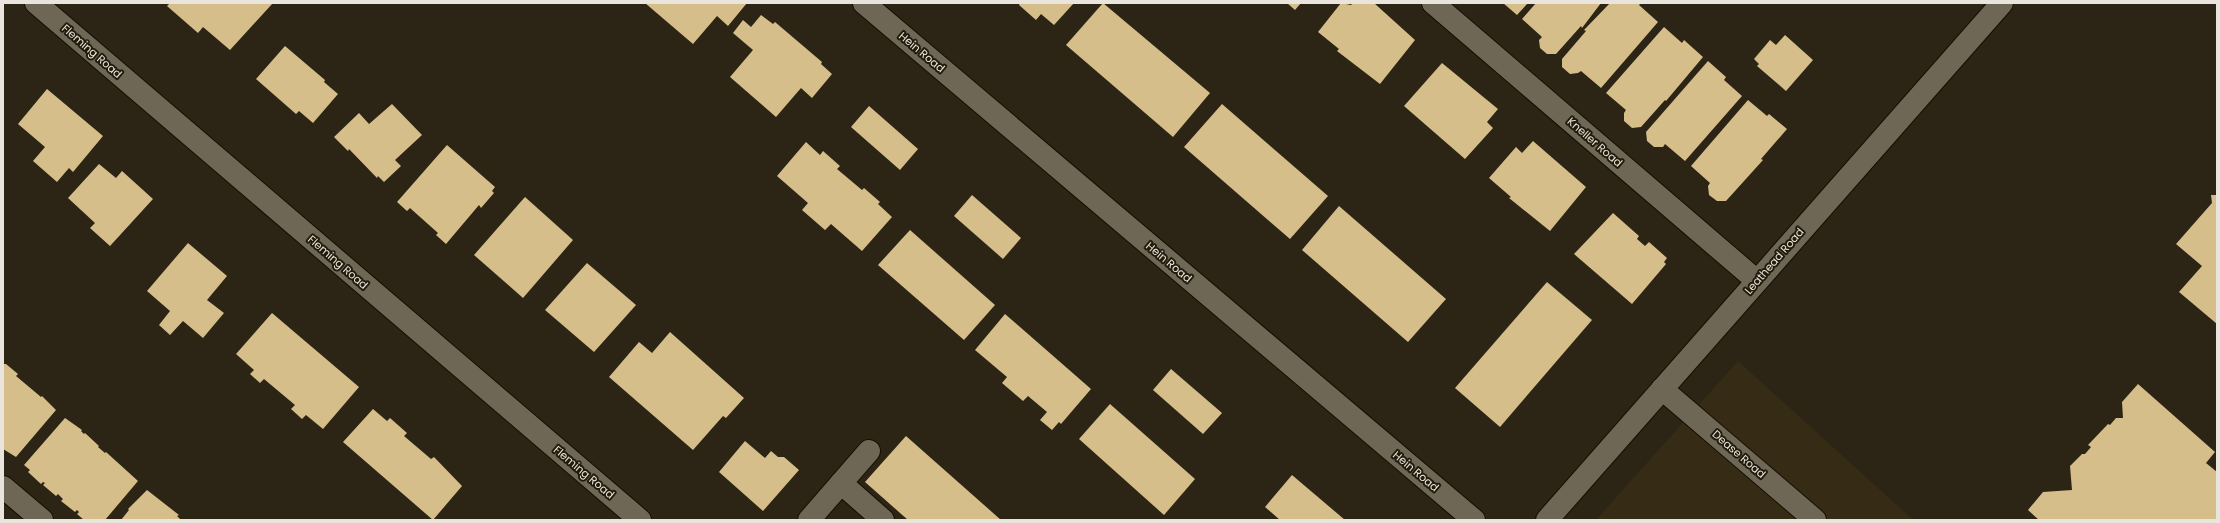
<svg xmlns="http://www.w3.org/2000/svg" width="2220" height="523" viewBox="0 0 2220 523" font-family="Poppins,sans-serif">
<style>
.built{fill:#362c16}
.building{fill:#d5be8a}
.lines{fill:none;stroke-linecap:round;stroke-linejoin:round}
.minor-casing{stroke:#140e02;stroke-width:24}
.minor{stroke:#6f6756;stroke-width:22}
.labels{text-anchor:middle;stroke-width:4;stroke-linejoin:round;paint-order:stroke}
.street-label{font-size:11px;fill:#eae5dc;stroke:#221b0c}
</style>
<rect width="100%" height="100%" fill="#2c2516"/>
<polygon class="built" points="1738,361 1913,520 1596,520"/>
<g class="building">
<polygon points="170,3 273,3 230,50 203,27 198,33 167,6"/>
<polygon points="645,3 747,3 728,26 717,16 693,44"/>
<polygon points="1020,3 1074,3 1054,25 1041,14 1036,20 1019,5"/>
<polygon points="1103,3 1210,93 1173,137 1066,45"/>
<polygon points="1287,3 1301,3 1295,10"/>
<polygon points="1341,3 1351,5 1353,3 1374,3 1415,40 1380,84 1337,51 1339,49 1318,32"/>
<polygon points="1503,3 1528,3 1517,15"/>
<polygon points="1536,3 1601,3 1582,28 1581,26 1556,54 1547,54 1540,48 1539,40 1542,37 1522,19"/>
<polygon points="1610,3 1641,3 1639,5 1658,22 1601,88 1581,71 1578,73 1570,74 1562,67 1562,59 1586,31 1584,30"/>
<polygon points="761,15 773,24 775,22 822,62 821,64 832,74 812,98 801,88 776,117 730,77 753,50 733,33 743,20 751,27"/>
<polygon points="1664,27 1682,43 1684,40 1703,57 1666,101 1665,100 1641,127 1632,128 1624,121 1624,113 1626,110 1606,93"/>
<polygon points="1785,35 1813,60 1786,91 1757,66 1759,64 1754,59 1770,40 1776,45"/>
<polygon points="285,46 325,80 324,82 338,94 313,123 299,111 296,114 256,79"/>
<polygon points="1708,61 1726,77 1724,80 1742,96 1685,161 1665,144 1663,147 1654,147 1647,141 1646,132"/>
<polygon points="1442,63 1498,109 1487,122 1493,128 1465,159 1404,106"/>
<polygon points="47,89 103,136 73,172 69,168 57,182 33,161 45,147 18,124"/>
<polygon points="1748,100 1767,116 1769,114 1787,129 1761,159 1763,160 1726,201 1717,201 1709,195 1708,186 1710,183 1691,166"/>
<polygon points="392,104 422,135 395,160 401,166 384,182 378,176 377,178 349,149 348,151 334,137 359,113 369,124"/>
<polygon points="1222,104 1328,196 1290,239 1184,147"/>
<polygon points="869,106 918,149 900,170 851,127"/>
<polygon points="1533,141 1586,187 1550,231 1509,198 1511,197 1489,178 1516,147 1522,153"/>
<polygon points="806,142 820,155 823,151 840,166 837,169 862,190 864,188 880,202 878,204 892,217 862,251 831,224 825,230 802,210 808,203 777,176"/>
<polygon points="447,145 495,187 492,191 494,193 481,208 479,205 446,244 436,235 438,233 410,208 407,211 397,202"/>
<polygon points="99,164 116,178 122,171 153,199 110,246 90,228 95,223 68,198"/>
<polygon points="972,195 1021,238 1003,259 954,216"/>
<polygon points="2211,195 2217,195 2217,324 2179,292 2202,266 2176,244 2212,203"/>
<polygon points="525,197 573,240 523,298 474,255"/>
<polygon points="1339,206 1446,299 1408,342 1302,250"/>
<polygon points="1613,213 1639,236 1637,239 1645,246 1649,242 1667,258 1664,262 1666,264 1632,304 1574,254"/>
<polygon points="910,230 995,305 964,340 878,265"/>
<polygon points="188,243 227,276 207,300 224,313 203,338 183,321 170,335 159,325 170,311 147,291"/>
<polygon points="587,263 636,305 594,352 545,310"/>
<polygon points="1547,282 1592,320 1500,427 1455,388"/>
<polygon points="272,313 359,387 323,429 306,415 302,419 291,409 295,405 264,379 260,383 250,374 254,370 236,354"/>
<polygon points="1005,314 1091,389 1061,424 1059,422 1052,430 1040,420 1047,412 1028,396 1023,401 1002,383 1007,377 975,350"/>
<polygon points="670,332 744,398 726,418 723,416 693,450 609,377 639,342 652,353"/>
<polygon points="3,364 6,364 18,374 16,376 41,397 42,396 56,410 16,457 3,449"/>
<polygon points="1171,369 1222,413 1203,434 1153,390"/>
<polygon points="2138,384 2215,452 2206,463 2217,472 2217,520 2039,520 2028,510 2043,492 2072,490 2070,466 2082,454 2085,454 2091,447 2088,445 2108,424 2110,425 2116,418 2123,418 2122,402"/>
<polygon points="1110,404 1195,479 1164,515 1079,439"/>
<polygon points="373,409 387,421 390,418 407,433 404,436 431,459 434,457 462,486 433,520 343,442"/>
<polygon points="65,418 82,430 81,431 84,434 85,433 99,446 98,447 105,453 106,452 138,481 105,520 84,520 77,514 79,512 77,510 75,512 61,501 63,499 58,494 56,496 43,485 45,483 43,482 41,484 28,472 30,470 24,465"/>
<polygon points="906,436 1001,520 908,520 865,482"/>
<polygon points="745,441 765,458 771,451 778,457 784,457 799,470 763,511 719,472"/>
<polygon points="1292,475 1345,520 1280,520 1265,507"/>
<polygon points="147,490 179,515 177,516 181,520 121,520 129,510 128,509"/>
</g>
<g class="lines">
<defs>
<g id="minor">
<polyline points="36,3 640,520"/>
<polyline points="864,3 1474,520"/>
<polyline points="1433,3 1757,281"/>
<polyline points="1662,389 1815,520"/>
<polyline points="841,483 883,520"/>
<polyline points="3,487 42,520"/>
<polyline points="809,520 869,451"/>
<polyline points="1547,520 2002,3"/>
</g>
</defs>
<use href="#minor" class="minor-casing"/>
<use href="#minor" class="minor"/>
</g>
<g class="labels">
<g class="street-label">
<text transform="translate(92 51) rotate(41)" y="4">Fleming Road</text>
<text transform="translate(922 52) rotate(40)" y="4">Hein Road</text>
<text transform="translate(1595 142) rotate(41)" y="4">Kneller Road</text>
<text transform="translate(1774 261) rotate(-49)" y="4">Leathead Road</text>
<text transform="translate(338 262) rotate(41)" y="4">Fleming Road</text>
<text transform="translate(1169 262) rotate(40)" y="4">Hein Road</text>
<text transform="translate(1739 454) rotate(41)" y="4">Dease Road</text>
<text transform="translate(1416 471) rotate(40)" y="4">Hein Road</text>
<text transform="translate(584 472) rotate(40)" y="4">Fleming Road</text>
</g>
</g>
<rect width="2220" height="523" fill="none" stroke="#eae5dc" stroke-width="8"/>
</svg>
